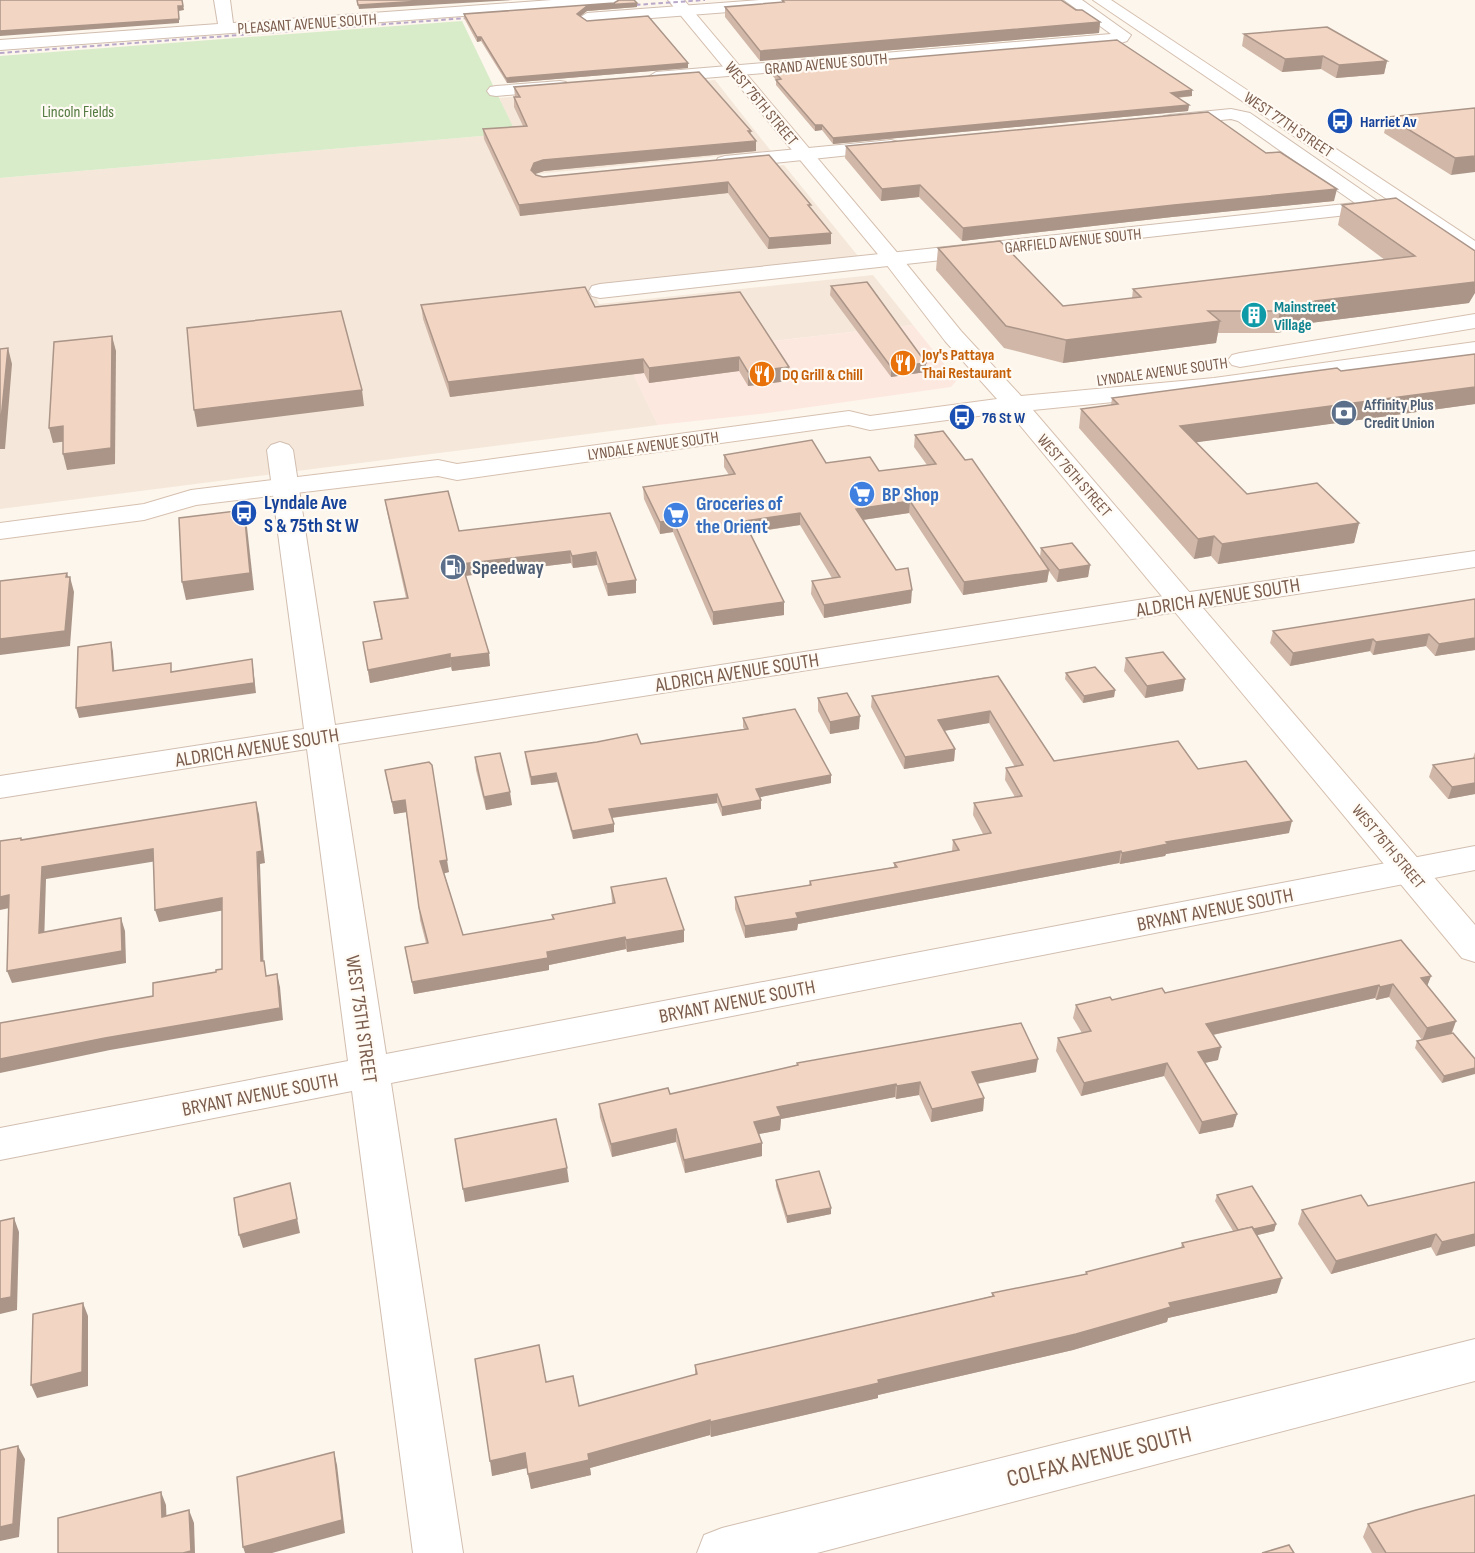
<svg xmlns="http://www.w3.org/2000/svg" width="1475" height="1553" viewBox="0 0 1475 1553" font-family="'Sofia Sans Condensed',sans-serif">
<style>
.residential{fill:#f5e8da}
.commercial{fill:#fde8e0}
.green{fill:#d8ecc9}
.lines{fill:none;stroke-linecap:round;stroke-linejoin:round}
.street-casing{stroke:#d1beb0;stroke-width:2}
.secondary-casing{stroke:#d6c0b0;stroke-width:2}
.street{fill:#fff;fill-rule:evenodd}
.secondary{fill:#fff;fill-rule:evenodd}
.rail{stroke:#b9a8c9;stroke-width:2;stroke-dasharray:4.5 3;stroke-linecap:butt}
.wall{fill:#d1b7a8}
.shaded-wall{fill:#aa9588}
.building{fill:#f3d5c3;stroke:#aa9588;stroke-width:1.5}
.labels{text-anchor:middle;stroke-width:4.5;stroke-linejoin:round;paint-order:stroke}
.far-street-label{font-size:16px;fill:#7a5c4d;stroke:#fffaf3}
.far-park-label{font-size:16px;fill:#537a41;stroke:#fffaf3}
.far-transit-label{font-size:16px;font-weight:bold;fill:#164399;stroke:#fffaf3;text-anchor:start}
.far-culture-label{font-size:16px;font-weight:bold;fill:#0d838f;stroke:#fffaf3;text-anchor:start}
.far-food-label{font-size:16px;font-weight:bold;fill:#c56008;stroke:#fffaf3;text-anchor:start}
.far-service-label{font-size:16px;font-weight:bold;fill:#4e5e75;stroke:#fffaf3;text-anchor:start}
.shop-label{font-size:20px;font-weight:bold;fill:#366cbe;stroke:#fffaf3;text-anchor:start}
.transit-label{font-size:20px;font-weight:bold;fill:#164399;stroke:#fffaf3;text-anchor:start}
.service-label{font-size:20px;font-weight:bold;fill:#4e5e75;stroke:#fffaf3;text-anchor:start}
.street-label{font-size:20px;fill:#7a5c4d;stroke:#fffaf3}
.near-street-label{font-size:24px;fill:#7a5c4d;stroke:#fffaf3}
</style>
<rect width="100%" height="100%" fill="#fdf6ec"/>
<polygon class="residential" points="715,80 771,151 536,174 543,188 784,165 858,256 591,286 599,304 873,275 913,325 626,358 658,425 0,509 0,178 515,133 499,98"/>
<polygon class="commercial" points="913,325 957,380 951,387 768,413 658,425 625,358"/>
<polygon class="green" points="462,21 516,133 0,178 0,56"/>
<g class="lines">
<defs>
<g id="street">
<polygon points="214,0 230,0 233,23 552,0 622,0 614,5 0,50 0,40 218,24"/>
<polygon points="760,0 826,0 818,5 587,23 579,18 587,13"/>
<polygon points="1064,0 1082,0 1131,35 1127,41 1121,43 656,82 648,77 656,72 1111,34"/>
<polygon points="560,81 566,82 569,86 566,90 496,96 490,95 487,91 490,87 496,86"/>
<polygon points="1231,109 1250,113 1376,200 1379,204 1374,212 600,298 592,296 589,291 592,286 600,284 1355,203 1238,121 1231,119 1170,125 1164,124 1161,120 1164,116 1170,115"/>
<polygon points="891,140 898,142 900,146 898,150 725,168 718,166 716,162 718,158 725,156"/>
<polygon points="280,442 289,445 293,450 335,725 1183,593 1475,551 1475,567 1183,611 338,744 386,1054 1475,846 1475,870 391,1083 463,1553 413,1553 352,1091 0,1160 0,1128 348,1061 307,749 0,798 0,776 304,729 267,450 271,445"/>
<polygon points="1475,1339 1475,1381 817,1553 697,1553 704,1535 722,1528"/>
</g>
<g id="secondary">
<polygon points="668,0 684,0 900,256 961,331 1021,396 1214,378 1475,342 1475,356 1214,392 1033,410 1475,925 1475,962 1462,958 1009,412 870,430 849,425 457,480 438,476 196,505 144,520 0,539 0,523 144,504 191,490 438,460 457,464 849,411 870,416 997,399 945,341 886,264"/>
<polygon points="1093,0 1111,0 1475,241 1475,256 1468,254"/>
<polygon points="1475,314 1475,328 1240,367 1232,365 1228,360 1232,355 1240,353"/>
</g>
</defs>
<use href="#street" class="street-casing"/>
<use href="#secondary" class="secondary-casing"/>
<use href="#street" class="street"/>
<use href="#secondary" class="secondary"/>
<g class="rail">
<polyline points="621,6 705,0"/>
<polyline points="0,53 480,17"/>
</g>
</g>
<g class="wall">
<polygon points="782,0 1076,10 1100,22 1099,33 760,61 725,17 725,7 782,3"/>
<polygon points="614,3 637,7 587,11 580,16 587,21 688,63 688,68 507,83 481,41 477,42 464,18 464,14"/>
<polygon points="1244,34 1387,61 1384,74 1336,78 1321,69 1282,72 1242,46"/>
<polygon points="772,69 1192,96 1178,98 1189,105 1188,111 833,144 822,130 815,131 776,85 776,80 772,75"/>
<polygon points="514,87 751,131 751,135 756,151 544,171 535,174 536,175 543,177 769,155 831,233 831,244 768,249 728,193 520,216 484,139 483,129 523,126 514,107 514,97 515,97"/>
<polygon points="1475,108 1451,175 1384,133 1388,117"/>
<polygon points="846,146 1334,201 1172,217 962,241 919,197 881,201 845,158"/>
<polygon points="1396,198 1469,303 1310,323 1298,329 1276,333 1218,333 1216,343 1063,363 1004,348 936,270 938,248 1063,306 1132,298 1133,289 1385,260 1338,225 1342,205"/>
<polygon points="831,286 926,372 891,377 830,295"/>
<polygon points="740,292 788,381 748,386 739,371 649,383 644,373 450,397 423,319 421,305 595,307"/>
<polygon points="1475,354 1475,404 1196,442 1247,494 1359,523 1354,543 1218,564 1211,556 1194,559 1079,428 1081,409 1111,405 1112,398 1341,371"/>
<polygon points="915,435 1040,557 1041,548 1090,565 1088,577 1057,582 1049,571 1047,582 963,595 909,513 863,520 911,603 824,618 811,594 812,581 832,578 800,525 750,533 784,615 713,625 673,532 660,534 644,499 643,487 729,475 724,467 724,455 826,463 879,471 927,465 914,447"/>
<polygon points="385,500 459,531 610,513 636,593 608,596 597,565 573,568 571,563 466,576 490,666 452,671 451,667 370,683 363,642 381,639 374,602 406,598 387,512"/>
<polygon points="1475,599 1475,650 1435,656 1426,646 1373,655 1370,651 1290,666 1270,643 1273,631"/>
<polygon points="1126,658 1185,679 1183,691 1145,698 1124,671"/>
<polygon points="1066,673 1115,690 1114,697 1083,703 1065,679"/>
<polygon points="987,677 1054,761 1198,769 1289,833 1166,854 1165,856 1120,864 1119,863 798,924 797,930 745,938 735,909 735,897 809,885 810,881 894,867 894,863 952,851 953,840 983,834 973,815 974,803 1015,797 1005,780 1006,768 1015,767 989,723 944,731 955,749 954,761 904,769 871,707 872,696"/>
<polygon points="818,698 859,729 830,734 818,711"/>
<polygon points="743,718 831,783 760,797 761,800 761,809 722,816 717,803 612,818 614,824 614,832 573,839 557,782 531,785 526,761 525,752 641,744 744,729 743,727"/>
<polygon points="1475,752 1475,794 1448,799 1429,777 1433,765 1473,758"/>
<polygon points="475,757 512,805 486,810 476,770"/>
<polygon points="385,770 449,872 444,873 463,935 553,920 552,915 612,903 611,887 684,930 684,942 627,952 626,949 549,965 549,970 414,994 405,947 426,943 420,920 419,908 406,812 394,814"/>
<polygon points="1431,976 1427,986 1456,1021 1452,1033 1475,1059 1442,1083 1415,1048 1417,1041 1422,1040 1389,997 1376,1000 1375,998 1213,1035 1218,1060 1205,1063 1237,1114 1233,1127 1199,1134 1164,1076 1081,1096 1056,1051 1058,1038 1082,1033 1073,1018 1076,1005 1165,993"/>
<polygon points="797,1063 1036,1072 977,1084 984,1098 983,1111 931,1122 919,1095 896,1099 895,1097 781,1119 780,1130 759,1134 762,1143 762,1156 685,1173 676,1142 612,1157 600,1117 599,1104 670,1094 797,1065"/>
<polygon points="776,1180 831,1208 831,1214 787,1223 776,1186"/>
<polygon points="1475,1182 1436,1256 1431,1247 1331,1274 1298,1224 1302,1210 1368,1206"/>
<polygon points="1217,1195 1276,1224 1274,1231 1257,1235 1277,1293 1168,1318 1167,1322 1073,1350 878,1395 878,1398 711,1437 710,1435 590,1468 591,1475 531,1489 527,1468 492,1476 546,1382 579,1406 695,1375 695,1365 992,1296 992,1293 1086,1274 1086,1272 1181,1248 1182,1243 1233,1231 1215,1201"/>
<polygon points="1368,1524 1475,1553 1372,1553 1363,1537"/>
</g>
<g class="shaded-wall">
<polygon points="182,0 184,10 179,11 179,23 0,36 0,31 178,6"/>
<polygon points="436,0 513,0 359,9 358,5"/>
<polygon points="637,3 637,7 587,11 577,19 577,14 587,6"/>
<polygon points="1100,22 1099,33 760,61 760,51"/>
<polygon points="477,37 481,37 481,41 477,42"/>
<polygon points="1323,56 1321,69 1282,72 1285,59"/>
<polygon points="1387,61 1384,74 1336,78 1339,65"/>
<polygon points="688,63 688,68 507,83 506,78"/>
<polygon points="1192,90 1192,96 1170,98 1171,93"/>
<polygon points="1189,105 1188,111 833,144 833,138"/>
<polygon points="815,125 822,125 822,130 815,131"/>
<polygon points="756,141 756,151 544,171 535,174 531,170 534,163 543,160"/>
<polygon points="1475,156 1475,172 1451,175 1455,158"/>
<polygon points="728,182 728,193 520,216 519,205"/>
<polygon points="920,185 919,197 881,201 882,189"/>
<polygon points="1337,189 1334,201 1172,217 962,241 963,228 1174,205"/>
<polygon points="831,233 831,244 768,249 769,238"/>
<polygon points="1475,282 1475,293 1469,303 1310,323 1298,329 1276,333 1280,311 1315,301"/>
<polygon points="1220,321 1216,343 1063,363 1066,340"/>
<polygon points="112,336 116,351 115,464 67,470 63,454"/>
<polygon points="8,348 12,364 5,449 0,449 0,430"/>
<polygon points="739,357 739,371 649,383 649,368"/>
<polygon points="643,359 644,373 450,397 448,382"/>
<polygon points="926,363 926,372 891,377 891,367"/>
<polygon points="789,367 788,381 748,386 748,372"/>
<polygon points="1475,387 1475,404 1177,445 1180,426"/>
<polygon points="362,390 364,406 197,427 194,410"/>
<polygon points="63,426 68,441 53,443 49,428"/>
<polygon points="910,501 909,513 855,521 856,509"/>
<polygon points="244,510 247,527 254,590 186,600 182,582"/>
<polygon points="800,513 800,525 744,533 744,521"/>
<polygon points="673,520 673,532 660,534 660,522"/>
<polygon points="1359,523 1354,543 1218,564 1222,544"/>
<polygon points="1214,536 1211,556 1194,559 1198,539"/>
<polygon points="570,551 571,563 463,576 462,564"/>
<polygon points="596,552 597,565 573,568 572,556"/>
<polygon points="1090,565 1088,577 1057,582 1059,570"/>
<polygon points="1049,570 1047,582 963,595 964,582"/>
<polygon points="67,573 70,584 70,577 74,592 70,646 0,655 0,639 66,577"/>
<polygon points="636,580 636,593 608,596 607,584"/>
<polygon points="912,590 911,603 824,618 824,605"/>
<polygon points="784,602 784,615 713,625 713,612"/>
<polygon points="1429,634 1426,646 1373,655 1376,642"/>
<polygon points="1475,638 1475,650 1435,656 1439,644"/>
<polygon points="1373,639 1370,651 1290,666 1293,653"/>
<polygon points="111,642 113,652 115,681 113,671"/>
<polygon points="489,653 490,666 452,671 450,658"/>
<polygon points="450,654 451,667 370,683 368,670"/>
<polygon points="252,659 256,693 79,718 76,708"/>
<polygon points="1185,679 1183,691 1145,698 1147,686"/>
<polygon points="1115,690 1114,697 1083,703 1084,696"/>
<polygon points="990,711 989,723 937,732 938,720"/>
<polygon points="860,716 859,729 830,734 830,722"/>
<polygon points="955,749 954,761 904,769 905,757"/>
<polygon points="556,773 557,782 531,785 531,777"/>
<polygon points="831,775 831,783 756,798 756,789"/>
<polygon points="1475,783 1475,794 1448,799 1452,787"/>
<polygon points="510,792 512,805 486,810 484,797"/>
<polygon points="717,794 717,803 610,818 609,809"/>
<polygon points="405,800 407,812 394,814 392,802"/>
<polygon points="761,800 761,809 722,816 722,807"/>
<polygon points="256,802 259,814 265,863 260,864 264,974 261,961"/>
<polygon points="1292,821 1289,833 1166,854 1165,856 1120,864 1122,853 1166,842"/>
<polygon points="614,824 614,832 573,839 572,831"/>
<polygon points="153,849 157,861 46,879 44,945 39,933 42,867"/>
<polygon points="1121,851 1119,863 798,924 797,930 745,938 745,926 796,913"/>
<polygon points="447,860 449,872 442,874 440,861"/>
<polygon points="9,895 14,907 0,910 0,897"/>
<polygon points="222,898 225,910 159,922 155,910"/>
<polygon points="121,918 125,931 126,963 12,983 7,971"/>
<polygon points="684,930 684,942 627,952 626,940"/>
<polygon points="625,937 626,949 549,965 549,970 414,994 412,982 547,952"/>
<polygon points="277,974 280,987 283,1020 110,1050 0,1073 0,1059"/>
<polygon points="1431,976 1426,989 1421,978"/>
<polygon points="1393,984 1389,997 1376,1000 1380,987"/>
<polygon points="1379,985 1375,998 1203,1037 1206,1024"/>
<polygon points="1456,1021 1451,1034 1422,1041 1427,1028"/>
<polygon points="1221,1047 1218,1060 1195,1065 1198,1052"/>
<polygon points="1038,1059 1036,1072 970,1085 972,1072"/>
<polygon points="1167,1063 1164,1076 1081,1096 1084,1083"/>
<polygon points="1475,1068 1475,1074 1442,1083 1444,1076"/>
<polygon points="920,1082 919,1095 896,1099 897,1086"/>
<polygon points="896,1084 895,1097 781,1119 780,1130 754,1135 754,1122 777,1107"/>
<polygon points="984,1098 983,1111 931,1122 932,1109"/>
<polygon points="1237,1114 1233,1127 1199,1134 1202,1122"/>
<polygon points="676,1129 676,1142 612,1157 611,1144"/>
<polygon points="762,1143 762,1156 685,1173 684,1160"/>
<polygon points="567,1168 569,1182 465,1202 463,1189"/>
<polygon points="290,1183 300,1233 243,1248 239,1235"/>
<polygon points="831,1208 831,1214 787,1223 787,1216"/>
<polygon points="14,1218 19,1232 17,1310 0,1314 0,1299"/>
<polygon points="1276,1224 1274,1231 1238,1240 1240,1233"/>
<polygon points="1436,1234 1431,1247 1331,1274 1336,1261"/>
<polygon points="1475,1234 1475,1246 1436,1256 1442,1242"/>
<polygon points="1282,1278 1277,1293 1168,1318 1167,1322 1073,1350 878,1395 878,1398 711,1437 710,1422 878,1380 1169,1303"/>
<polygon points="83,1303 88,1316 88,1386 37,1398 31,1385"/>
<polygon points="710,1420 710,1435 590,1468 591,1475 531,1489 528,1474 588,1454"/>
<polygon points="18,1446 25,1459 19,1537 0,1541 0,1527"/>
<polygon points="334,1452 337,1465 345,1533 272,1553 245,1553 243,1547"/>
<polygon points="525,1453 527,1468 492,1476 490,1461"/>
<polygon points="161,1492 166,1505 167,1530 162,1517"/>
<polygon points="189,1510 194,1523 195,1553 183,1553"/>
</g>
<g class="building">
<polygon points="0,0 182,0 183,6 178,6 179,19 0,31"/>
<polygon points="357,0 436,0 358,5"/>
<polygon points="619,0 634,0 637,3 587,6 577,14 587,21 648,16 688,63 506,78 481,37 477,37 464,14 614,3"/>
<polygon points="782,0 1061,0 1076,10 1082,10 1100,22 760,51 725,7 784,2"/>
<polygon points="1327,27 1387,61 1339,65 1323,56 1285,59 1244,34"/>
<polygon points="1117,40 1192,90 1171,93 1189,105 833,138 822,125 815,125 776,80 781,79 772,69"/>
<polygon points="699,72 751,131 748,131 756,141 543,160 534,163 531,170 536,175 543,177 769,155 811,205 808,205 831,233 769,238 728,182 519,205 483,129 527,126 514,97 520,97 514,87"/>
<polygon points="1475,108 1475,156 1455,158 1388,117"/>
<polygon points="1208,112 1266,153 1280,152 1337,189 1174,205 963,228 920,185 882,189 846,146"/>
<polygon points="1396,198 1475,251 1475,282 1315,301 1303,307 1280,311 1208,311 1220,321 1066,340 1006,326 938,248 1000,241 1063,306 1141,297 1133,289 1415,256 1342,205"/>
<polygon points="867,282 926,363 891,367 831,286"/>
<polygon points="585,287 595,307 740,292 789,367 748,372 739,357 649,368 643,359 448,382 421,305"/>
<polygon points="341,311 362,390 194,410 187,328"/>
<polygon points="112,336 111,448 63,454 63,426 49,428 54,342"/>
<polygon points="8,348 0,430 0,349"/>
<polygon points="1475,354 1475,387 1180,426 1247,494 1317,483 1359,523 1222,544 1214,536 1198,539 1081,409 1118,404 1112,398 1337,368 1341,371"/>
<polygon points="943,431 965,460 972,459 1049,570 964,582 910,501 856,509 896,570 908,568 912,590 824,605 812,581 840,577 800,513 744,521 784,602 713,612 673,520 660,522 643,487 735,474 724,455 812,440 826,463 870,457 879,471 936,464 915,435"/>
<polygon points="448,491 459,531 610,513 636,580 607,584 596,552 572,556 570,551 462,564 489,653 450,658 450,654 368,670 363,642 382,639 374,602 408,598 385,500"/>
<polygon points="244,510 250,573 182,582 179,518"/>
<polygon points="1072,543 1090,565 1059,570 1041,548"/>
<polygon points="67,573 66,577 70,577 65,631 0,639 0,581"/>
<polygon points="1475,599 1475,638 1439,644 1429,634 1376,642 1373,639 1293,653 1273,631"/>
<polygon points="111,642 113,671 171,663 171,672 252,659 254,683 76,708 78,647"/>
<polygon points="1163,652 1185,679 1147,686 1126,658"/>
<polygon points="1095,667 1115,690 1084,696 1066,673"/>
<polygon points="998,676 1054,761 1178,741 1198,769 1246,761 1292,821 1166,842 1168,844 1122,853 1121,851 796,913 798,918 745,926 735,897 811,885 810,881 897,867 894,863 959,850 953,840 991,833 974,803 1022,796 1006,768 1023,765 990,711 938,720 955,749 905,757 872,696"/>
<polygon points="847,693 860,716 830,722 818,698"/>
<polygon points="795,709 831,775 756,789 761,800 722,807 717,794 609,809 614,824 572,831 556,773 531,777 525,752 597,742 637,734 641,744 748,729 743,718"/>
<polygon points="500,753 510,792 484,797 475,757"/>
<polygon points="1475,758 1475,783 1452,787 1433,765"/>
<polygon points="429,762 432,765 447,860 440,861 463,935 554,919 552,915 615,903 611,887 666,878 684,930 626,940 625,937 547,952 548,958 412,982 405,947 428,943 419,908 405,800 392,802 385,770"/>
<polygon points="256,802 262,851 257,852 261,961 264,961 266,976 277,974 280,1008 105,1038 0,1059 0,1023 153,996 153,983 216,972 216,970 222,969 222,898 155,910 153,849 42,867 39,933 121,918 122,951 7,971 9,895 0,897 0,841 21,838 21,840"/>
<polygon points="1401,940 1431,976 1421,978 1456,1021 1427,1028 1393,984 1380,987 1379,985 1206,1024 1221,1047 1198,1052 1237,1114 1202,1122 1167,1063 1084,1083 1058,1038 1091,1031 1076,1005 1110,997 1112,1000 1162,988 1165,993"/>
<polygon points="1021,1023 1038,1059 972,1072 984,1098 932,1109 920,1082 897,1086 896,1084 777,1107 781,1116 754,1122 762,1143 684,1160 676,1129 611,1144 599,1104 668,1088 670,1094 798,1065 797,1063"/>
<polygon points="1453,1033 1475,1059 1475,1068 1444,1076 1417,1041"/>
<polygon points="556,1119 567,1168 463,1189 455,1139"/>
<polygon points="819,1171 831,1208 787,1216 776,1180"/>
<polygon points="1475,1182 1475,1234 1442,1242 1436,1234 1336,1261 1302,1210 1361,1195 1368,1206"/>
<polygon points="290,1183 297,1219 239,1235 234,1198"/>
<polygon points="1252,1186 1276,1224 1254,1229 1252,1227 1238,1230 1217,1195"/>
<polygon points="14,1218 11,1297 0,1299 0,1221"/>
<polygon points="1252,1227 1282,1278 1169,1303 1171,1307 1076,1334 878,1380 879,1383 710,1422 710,1420 588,1454 589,1460 528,1474 525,1453 490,1461 475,1359 539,1345 546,1382 573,1376 579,1406 697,1374 695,1365 994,1296 992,1293 1087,1274 1086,1272 1184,1247 1182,1243"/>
<polygon points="83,1303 82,1372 31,1385 33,1314"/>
<polygon points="18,1446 13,1524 0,1527 0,1450"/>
<polygon points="334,1452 342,1520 243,1547 237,1477"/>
<polygon points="161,1492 162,1517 189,1510 191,1551 183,1553 58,1553 58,1518"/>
<polygon points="1475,1495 1475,1553 1386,1553 1368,1524 1416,1510"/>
<polygon points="1289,1545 1294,1553 1262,1553"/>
</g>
<defs>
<symbol id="bus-disc" viewBox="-11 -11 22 22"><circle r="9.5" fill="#1a4fb4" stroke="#fffaf3"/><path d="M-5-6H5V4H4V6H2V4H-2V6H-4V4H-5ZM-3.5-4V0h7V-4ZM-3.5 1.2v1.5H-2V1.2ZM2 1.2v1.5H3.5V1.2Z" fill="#fff"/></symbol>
<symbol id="building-disc" viewBox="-11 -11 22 22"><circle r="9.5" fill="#0f9aa8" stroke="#fffaf3"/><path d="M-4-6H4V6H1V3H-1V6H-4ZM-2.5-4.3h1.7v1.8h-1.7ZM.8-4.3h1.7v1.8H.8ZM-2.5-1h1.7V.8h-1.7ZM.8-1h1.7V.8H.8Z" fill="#fff"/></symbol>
<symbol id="restaurant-disc" viewBox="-11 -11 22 22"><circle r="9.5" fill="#e8710a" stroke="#fffaf3"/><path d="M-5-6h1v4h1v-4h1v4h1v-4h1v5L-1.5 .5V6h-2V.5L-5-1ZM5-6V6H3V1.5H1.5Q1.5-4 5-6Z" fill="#fff"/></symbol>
<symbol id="bank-disc" viewBox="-11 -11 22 22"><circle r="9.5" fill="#5c6f8a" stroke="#fffaf3"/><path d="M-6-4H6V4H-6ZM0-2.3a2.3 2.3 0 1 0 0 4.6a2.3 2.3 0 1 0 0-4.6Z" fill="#fff"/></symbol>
<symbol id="supermarket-disc" viewBox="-11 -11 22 22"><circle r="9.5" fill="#3f7fe0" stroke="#fffaf3"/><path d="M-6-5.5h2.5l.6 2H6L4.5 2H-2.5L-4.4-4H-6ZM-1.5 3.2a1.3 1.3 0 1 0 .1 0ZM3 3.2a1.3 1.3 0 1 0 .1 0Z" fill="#fff"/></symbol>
<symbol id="fuel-disc" viewBox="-11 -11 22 22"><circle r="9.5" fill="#5c6f8a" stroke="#fffaf3"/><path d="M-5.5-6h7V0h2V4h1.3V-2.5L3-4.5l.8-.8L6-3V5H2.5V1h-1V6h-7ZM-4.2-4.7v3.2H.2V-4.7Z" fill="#fff"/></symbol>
</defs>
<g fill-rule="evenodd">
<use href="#bus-disc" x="1325" y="106" width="30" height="30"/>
<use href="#building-disc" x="1239" y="300" width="30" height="30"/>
<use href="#restaurant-disc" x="888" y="348" width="30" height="30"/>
<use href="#restaurant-disc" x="747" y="359" width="30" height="30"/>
<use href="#bank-disc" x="1329" y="398" width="30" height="30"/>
<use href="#bus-disc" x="947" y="402" width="30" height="30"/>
<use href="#supermarket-disc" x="847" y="479" width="30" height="30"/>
<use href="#bus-disc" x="229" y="498" width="30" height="30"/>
<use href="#supermarket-disc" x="661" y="500" width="30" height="30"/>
<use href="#fuel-disc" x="438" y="552" width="30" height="30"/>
</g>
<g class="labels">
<g class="far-street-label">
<text transform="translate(307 23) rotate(-4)" y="6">PLEASANT AVENUE SOUTH</text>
<text transform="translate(826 63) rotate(-5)" y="6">GRAND AVENUE SOUTH</text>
<text transform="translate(762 103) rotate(50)" y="6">WEST 76TH STREET</text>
<text transform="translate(1289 124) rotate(34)" y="6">WEST 77TH STREET</text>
<text transform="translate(1073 240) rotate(-6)" y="6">GARFIELD AVENUE SOUTH</text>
<text transform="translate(1162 371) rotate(-8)" y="6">LYNDALE AVENUE SOUTH</text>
<text transform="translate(653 445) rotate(-8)" y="6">LYNDALE AVENUE SOUTH</text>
<text transform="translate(1075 475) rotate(49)" y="6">WEST 76TH STREET</text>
<text transform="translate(1389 846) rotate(50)" y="6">WEST 76TH STREET</text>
</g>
<g class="far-park-label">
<text x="78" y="117">Lincoln Fields</text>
</g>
<g class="far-transit-label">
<text x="1360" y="127">Harriet Av</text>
<text x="982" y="423">76 St W</text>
</g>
<g class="far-culture-label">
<text x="1274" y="312">Mainstreet<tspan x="1274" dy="18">Village</tspan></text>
</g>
<g class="far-food-label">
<text x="922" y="360">Joy's Pattaya<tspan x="922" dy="18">Thai Restaurant</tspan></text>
<text x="782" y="380">DQ Grill &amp; Chill</text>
</g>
<g class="far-service-label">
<text x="1364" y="410">Affinity Plus<tspan x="1364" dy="18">Credit Union</tspan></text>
</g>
<g class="shop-label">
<text x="882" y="501">BP Shop</text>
<text x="696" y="510">Groceries of<tspan x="696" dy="23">the Orient</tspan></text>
</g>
<g class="transit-label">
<text x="264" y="509">Lyndale Ave<tspan x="264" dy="23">S &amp; 75th St W</tspan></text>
</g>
<g class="service-label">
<text x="472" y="574">Speedway</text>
</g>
<g class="street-label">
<text transform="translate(1218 597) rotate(-9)" y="7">ALDRICH AVENUE SOUTH</text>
<text transform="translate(737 672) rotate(-9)" y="7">ALDRICH AVENUE SOUTH</text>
<text transform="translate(257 747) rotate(-9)" y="7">ALDRICH AVENUE SOUTH</text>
<text transform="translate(1215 909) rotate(-11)" y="7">BRYANT AVENUE SOUTH</text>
<text transform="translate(737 1001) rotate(-11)" y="7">BRYANT AVENUE SOUTH</text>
<text transform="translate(362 1019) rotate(82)" y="7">WEST 75TH STREET</text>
<text transform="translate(260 1094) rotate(-11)" y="7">BRYANT AVENUE SOUTH</text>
</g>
<g class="near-street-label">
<text transform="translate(1099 1456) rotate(-14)" y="8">COLFAX AVENUE SOUTH</text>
</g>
</g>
</svg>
